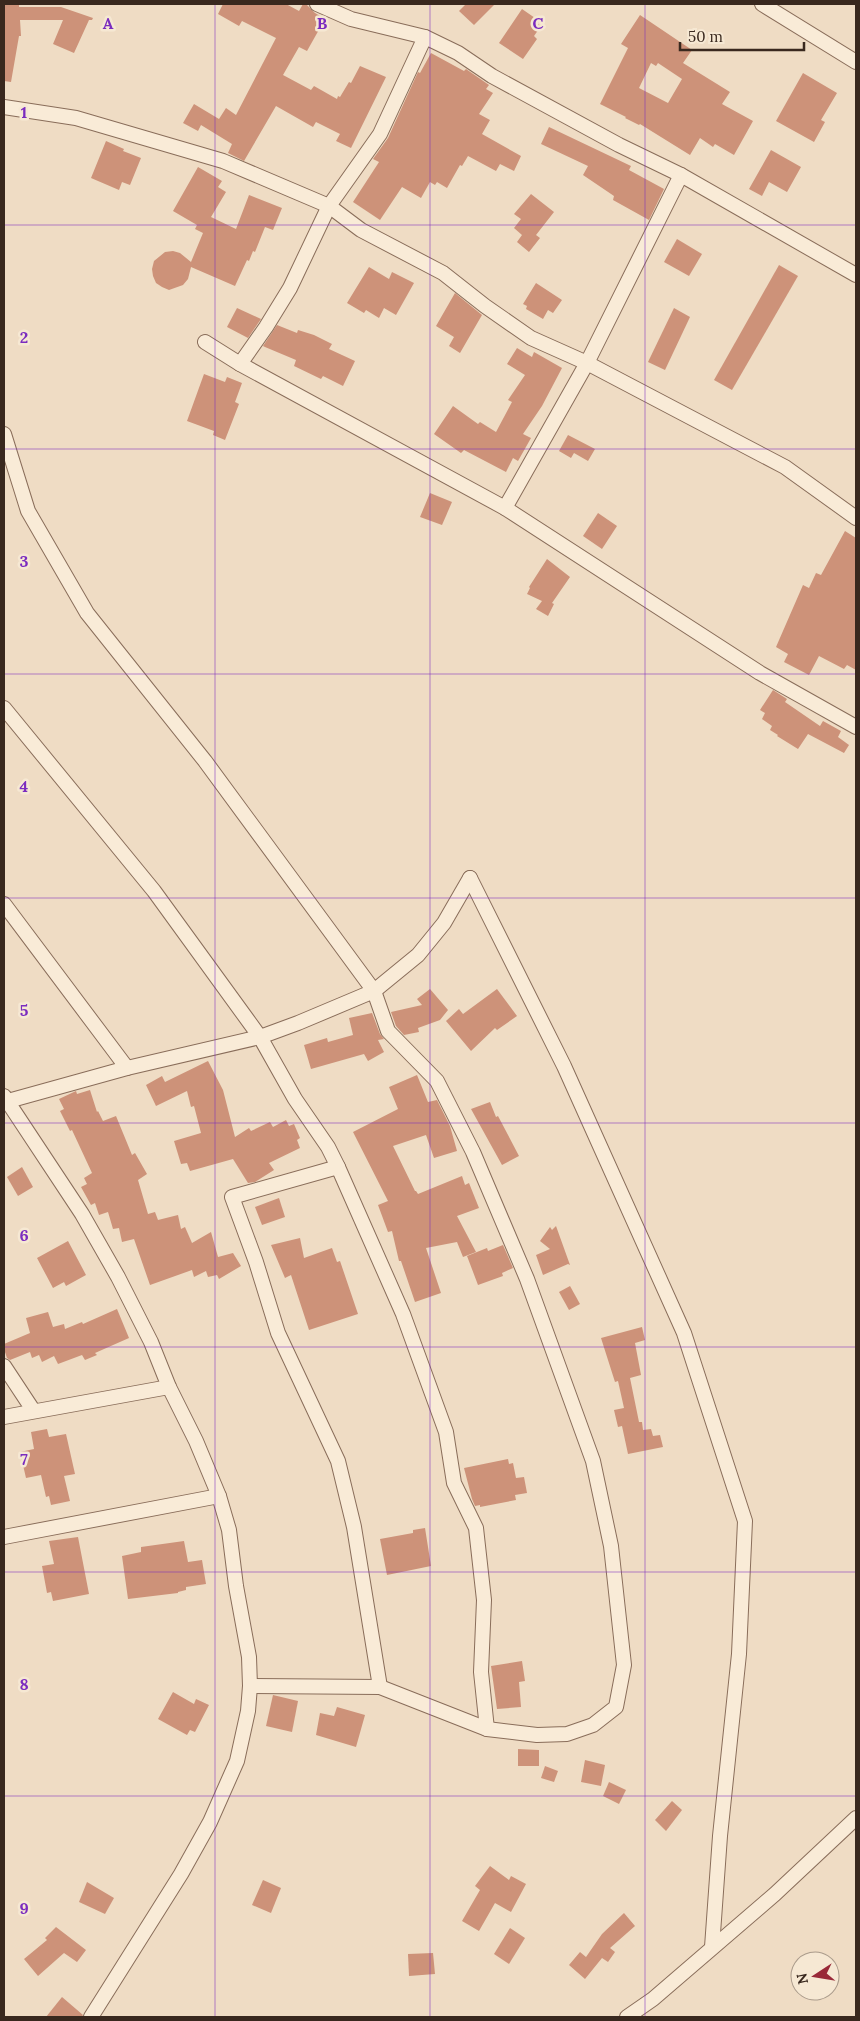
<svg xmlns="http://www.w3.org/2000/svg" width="860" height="2021" viewBox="0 0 860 2021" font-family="Lora,serif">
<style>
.building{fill:#cd9279;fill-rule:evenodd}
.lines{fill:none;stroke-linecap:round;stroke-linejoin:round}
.street-casing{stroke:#896d5a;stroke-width:16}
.street{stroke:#f9ebd7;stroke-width:14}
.grid{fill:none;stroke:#7b2cbf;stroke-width:1;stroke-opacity:0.55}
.grid-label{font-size:16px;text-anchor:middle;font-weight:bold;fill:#7b2cbf;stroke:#f6e8d3;stroke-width:5;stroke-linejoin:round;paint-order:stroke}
</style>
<rect width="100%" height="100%" fill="#efdcc4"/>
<g class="building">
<polygon points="4,4 19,4 19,7 61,7 93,18 92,20 89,20 74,53 53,44 63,20 20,20 21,36 19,36 11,82 4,81"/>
<polygon points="223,4 286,4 299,11 303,4 306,4 315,13 325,19 307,51 299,47 283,75 311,90 314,86 337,99 338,96 340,97 349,82 351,83 360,66 386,77 351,148 336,141 340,134 316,122 313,127 276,106 244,161 228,153 232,144 201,125 198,131 183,123 194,104 219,119 226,108 236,115 276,38 242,21 239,26 218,14"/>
<polygon points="466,4 495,4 474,25 459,11"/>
<polygon points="522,9 535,18 533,21 541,26 534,36 537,39 523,59 499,43"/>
<path d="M640 15 692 50 683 63 730 92 722 104 753 121 734 155 715 144 713 147 700 138 690 155 640 124 639 125 625 118 626 117 600 104 628 48 621 44ZM651 63 656 66 658 63 682 79 668 103 639 88Z"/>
<polygon points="431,53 464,71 466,69 489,85 486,89 493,93 479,114 490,120 482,134 521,156 514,171 500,164 496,171 468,156 462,166 460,165 447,188 437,182 435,185 430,182 421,198 402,187 380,220 353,202 379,162 373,159 388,138 418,72 420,73"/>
<polygon points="803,73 837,93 821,120 825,122 814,142 776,121"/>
<polygon points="549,127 631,166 629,170 664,189 649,220 613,200 614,196 583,175 588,166 541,144"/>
<polygon points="106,141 124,149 123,151 141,158 130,185 122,182 119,190 91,178"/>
<polygon points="771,150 801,167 787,192 769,182 762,196 749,189"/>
<polygon points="198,167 222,181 218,187 226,192 211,217 236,229 249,195 282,208 273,230 265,227 255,252 253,251 249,261 247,260 235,286 191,267 188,279 183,285 169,290 162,287 156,283 153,276 152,269 154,261 165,252 173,251 180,253 191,262 203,233 195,229 197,225 173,211"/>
<polygon points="531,194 554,212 536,235 540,238 529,252 517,242 522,235 514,228 521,219 514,214"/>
<polygon points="677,239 702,254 689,276 664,262"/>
<polygon points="779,265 798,276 732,390 714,380"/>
<polygon points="369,267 389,279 392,272 414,283 396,315 384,308 379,318 366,310 364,313 347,303"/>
<polygon points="536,283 562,300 553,313 548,310 543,319 526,309 527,306 523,304"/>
<polygon points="455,293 482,315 460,353 449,346 454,337 436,326"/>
<polygon points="237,308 261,319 248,338 227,327"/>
<polygon points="674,308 690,317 665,370 648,362"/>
<polygon points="277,325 297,333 298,330 314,335 332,344 329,349 355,361 343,386 323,376 321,379 294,366 296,360 265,347 263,346"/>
<polygon points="517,348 532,357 534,352 562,368 542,406 523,434 531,438 518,461 513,458 506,472 464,450 461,453 434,434 453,406 478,424 480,422 496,432 512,402 508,400 525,375 507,364"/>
<polygon points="204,374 225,382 227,377 242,383 235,402 239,404 225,440 213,435 214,431 187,421"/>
<polygon points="568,435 595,449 588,461 574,453 571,458 559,451"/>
<polygon points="430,493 452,502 442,525 420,517"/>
<polygon points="598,513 617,526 602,549 583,536"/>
<polygon points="845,531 856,538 856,670 847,665 844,669 819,656 809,675 784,662 788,654 776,647 803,585 809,588 816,573 821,575"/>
<polygon points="547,559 570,577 552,603 554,604 548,616 536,609 542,601 527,594 530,588 529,587"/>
<polygon points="773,690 787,699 785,702 820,726 823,721 841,731 838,737 849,745 844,753 808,734 798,749 777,736 778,735 770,730 772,726 762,719 765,713 760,710"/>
<polygon points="430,989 448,1010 440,1020 418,1028 419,1032 404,1035 396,1026 391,1012 422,1005 417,999"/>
<polygon points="497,989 517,1016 497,1030 495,1028 471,1051 446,1021 459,1009 463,1014"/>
<polygon points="372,1013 380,1034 384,1039 378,1040 384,1052 368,1061 364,1054 311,1069 304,1045 327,1038 328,1042 353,1035 349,1018"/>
<polygon points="208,1061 223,1090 235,1137 249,1128 251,1131 270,1122 273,1127 286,1120 289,1126 294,1124 300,1138 297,1140 300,1148 269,1163 274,1170 255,1182 248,1183 233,1159 190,1171 187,1163 181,1164 174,1141 201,1133 194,1106 191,1107 187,1091 156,1106 146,1085 162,1076 165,1082"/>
<polygon points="417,1075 428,1102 437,1100 450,1126 457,1151 434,1158 426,1135 393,1146 415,1191 416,1191 418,1194 462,1176 465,1185 469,1183 479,1208 457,1216 476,1252 463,1257 457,1242 426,1248 441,1293 415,1302 401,1261 399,1261 392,1231 388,1232 378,1205 388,1201 353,1132 398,1109 389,1087"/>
<polygon points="90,1090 97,1112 98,1111 103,1121 116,1116 132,1155 135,1153 147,1174 138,1180 148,1214 155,1212 158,1220 178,1215 181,1229 185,1227 192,1243 211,1232 218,1257 233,1253 241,1266 219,1279 217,1275 208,1277 206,1271 194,1277 192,1270 150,1285 134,1239 122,1242 119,1228 113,1229 108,1212 99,1215 95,1203 91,1205 81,1187 87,1184 84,1178 92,1173 72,1130 70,1131 60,1111 64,1109 59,1099 76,1091 77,1094"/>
<polygon points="490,1102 496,1117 498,1116 519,1156 502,1165 471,1109"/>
<polygon points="22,1167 33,1187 18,1196 7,1177"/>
<polygon points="279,1198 285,1217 262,1225 255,1207"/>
<polygon points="556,1226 570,1265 568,1264 543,1275 536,1255 550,1249 540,1241 550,1227 552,1230"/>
<polygon points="300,1238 304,1258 332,1248 337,1262 340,1261 358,1314 309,1330 291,1275 285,1278 271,1245"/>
<polygon points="68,1241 86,1275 66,1286 64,1282 53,1288 37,1258"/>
<polygon points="503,1245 513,1268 502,1273 503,1276 478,1285 467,1256 487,1248 488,1251"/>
<polygon points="570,1286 580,1304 569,1310 559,1292"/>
<polygon points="117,1309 129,1338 95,1353 97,1355 85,1360 82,1355 58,1364 54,1356 42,1362 39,1355 32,1358 30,1352 10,1360 7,1358 4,1349 4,1344 30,1333 26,1318 48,1312 53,1327 64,1324 65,1329 82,1322 83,1324"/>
<polygon points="642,1327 645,1340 635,1343 641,1375 630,1378 639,1422 642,1422 643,1430 651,1429 653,1436 660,1435 663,1447 628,1454 622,1426 618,1427 614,1410 624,1408 618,1381 615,1382 601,1338"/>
<polygon points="47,1429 49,1437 66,1434 75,1474 64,1476 70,1501 51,1505 49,1496 46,1497 41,1475 26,1478 20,1452 34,1449 31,1432"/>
<polygon points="508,1459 509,1464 513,1463 516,1478 524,1477 527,1493 515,1495 516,1500 480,1507 480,1505 475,1506 472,1499 464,1468"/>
<polygon points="425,1528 431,1566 387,1575 380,1539 413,1533 413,1530"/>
<polygon points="78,1537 89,1594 53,1601 51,1592 47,1593 42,1566 54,1564 49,1541"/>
<polygon points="184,1541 188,1562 202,1560 206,1584 186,1587 186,1590 178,1592 178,1593 128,1599 122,1556 141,1552 141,1547"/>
<polygon points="522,1661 525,1681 519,1682 521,1707 497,1709 491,1666"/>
<polygon points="173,1692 194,1704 196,1699 209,1705 195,1732 190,1730 187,1735 158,1719"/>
<polygon points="273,1695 298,1701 292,1732 266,1726"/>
<polygon points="337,1707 365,1715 356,1747 316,1735 320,1713 334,1716"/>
<polygon points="518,1749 539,1750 539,1766 518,1766"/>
<polygon points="585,1760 605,1765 601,1786 581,1782"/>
<polygon points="545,1766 558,1771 554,1782 541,1778"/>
<polygon points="609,1782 626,1790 619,1804 603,1796"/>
<polygon points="672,1801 682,1810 666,1831 655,1820"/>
<polygon points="490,1866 509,1880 511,1876 526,1884 511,1912 495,1903 479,1931 462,1921 480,1890 475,1886"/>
<polygon points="263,1880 281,1888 271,1913 252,1905"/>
<polygon points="87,1882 114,1898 105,1914 79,1902"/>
<polygon points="624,1913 635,1926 610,1948 615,1952 608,1962 602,1958 585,1979 569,1965 580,1952 586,1957 602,1934"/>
<polygon points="56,1927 86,1950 77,1962 64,1953 38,1976 24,1959 47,1940 45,1938"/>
<polygon points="510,1928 525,1938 509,1964 494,1954"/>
<polygon points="433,1953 435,1974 409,1976 408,1954"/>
<polygon points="62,1997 83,2015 82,2017 46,2017"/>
</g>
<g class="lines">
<defs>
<g id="street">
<polyline points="317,4 351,19 425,37 458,53 492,76 619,145 681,175 856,275"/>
<polyline points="762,4 856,62"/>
<polyline points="4,107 76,118 223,161 329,206 361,230 443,273 485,306 531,338 587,363 785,467 856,518"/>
<polyline points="205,342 240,364 505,508 760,673 856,727"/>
<polyline points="240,364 266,327 290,288 329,206 380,134 425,37"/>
<polyline points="4,434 28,511 87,613 205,761 374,991 388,1031 437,1081 473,1152 527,1279 593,1461 611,1546 624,1665 616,1707 593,1725 567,1734 537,1735 487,1729 380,1687 250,1686"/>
<polyline points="505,508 587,363 681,175"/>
<polyline points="4,708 154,891 260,1037 295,1099 328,1147 338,1167 403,1314 446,1432 454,1483 476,1528 484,1600 481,1672 487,1729"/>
<polyline points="470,878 564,1066 684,1333 745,1521 739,1654 720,1836 712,1947"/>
<polyline points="4,904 127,1068"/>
<polyline points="4,1096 82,1214 118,1277 151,1342 169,1387 196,1441 219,1496 229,1530 236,1586 249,1657 250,1686 248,1711 237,1761 210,1822 181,1874 91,2017"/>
<polyline points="8,1101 127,1068 260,1037 298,1023 374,991 418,955 444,923 470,878"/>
<polyline points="338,1167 232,1197 256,1262 278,1333 338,1461 354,1527 380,1687"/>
<polyline points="4,1366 33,1410"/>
<polyline points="4,1417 169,1387"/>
<polyline points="4,1537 219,1496"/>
<polyline points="627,2017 653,1999 775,1894 856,1818"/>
</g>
</defs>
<use href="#street" class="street-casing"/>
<use href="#street" class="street"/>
</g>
<path class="grid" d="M215 4V2017M430 4V2017M645 4V2017M4 225H856M4 449H856M4 674H856M4 898H856M4 1123H856M4 1347H856M4 1572H856M4 1796H856"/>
<g class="grid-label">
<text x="108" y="29">A</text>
<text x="322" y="29">B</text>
<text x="538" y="29">C</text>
<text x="24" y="118">1</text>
<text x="24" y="343">2</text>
<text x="24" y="567">3</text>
<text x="24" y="792">4</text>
<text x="24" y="1016">5</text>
<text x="24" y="1241">6</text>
<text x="24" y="1465">7</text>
<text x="24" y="1690">8</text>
<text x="24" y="1914">9</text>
</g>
<rect width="860" height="2021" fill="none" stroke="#39281e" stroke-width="10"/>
<g transform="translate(815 1976) rotate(258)"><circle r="24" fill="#f6e8d3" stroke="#aa9b8b"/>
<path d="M0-4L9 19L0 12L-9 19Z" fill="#992938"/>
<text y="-8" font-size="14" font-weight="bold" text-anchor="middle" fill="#39281e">N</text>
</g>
<path d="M680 42v8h124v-8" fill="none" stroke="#39281e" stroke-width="2.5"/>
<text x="688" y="42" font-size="15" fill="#39281e" stroke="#f6e8d3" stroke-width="4" paint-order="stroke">50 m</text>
</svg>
